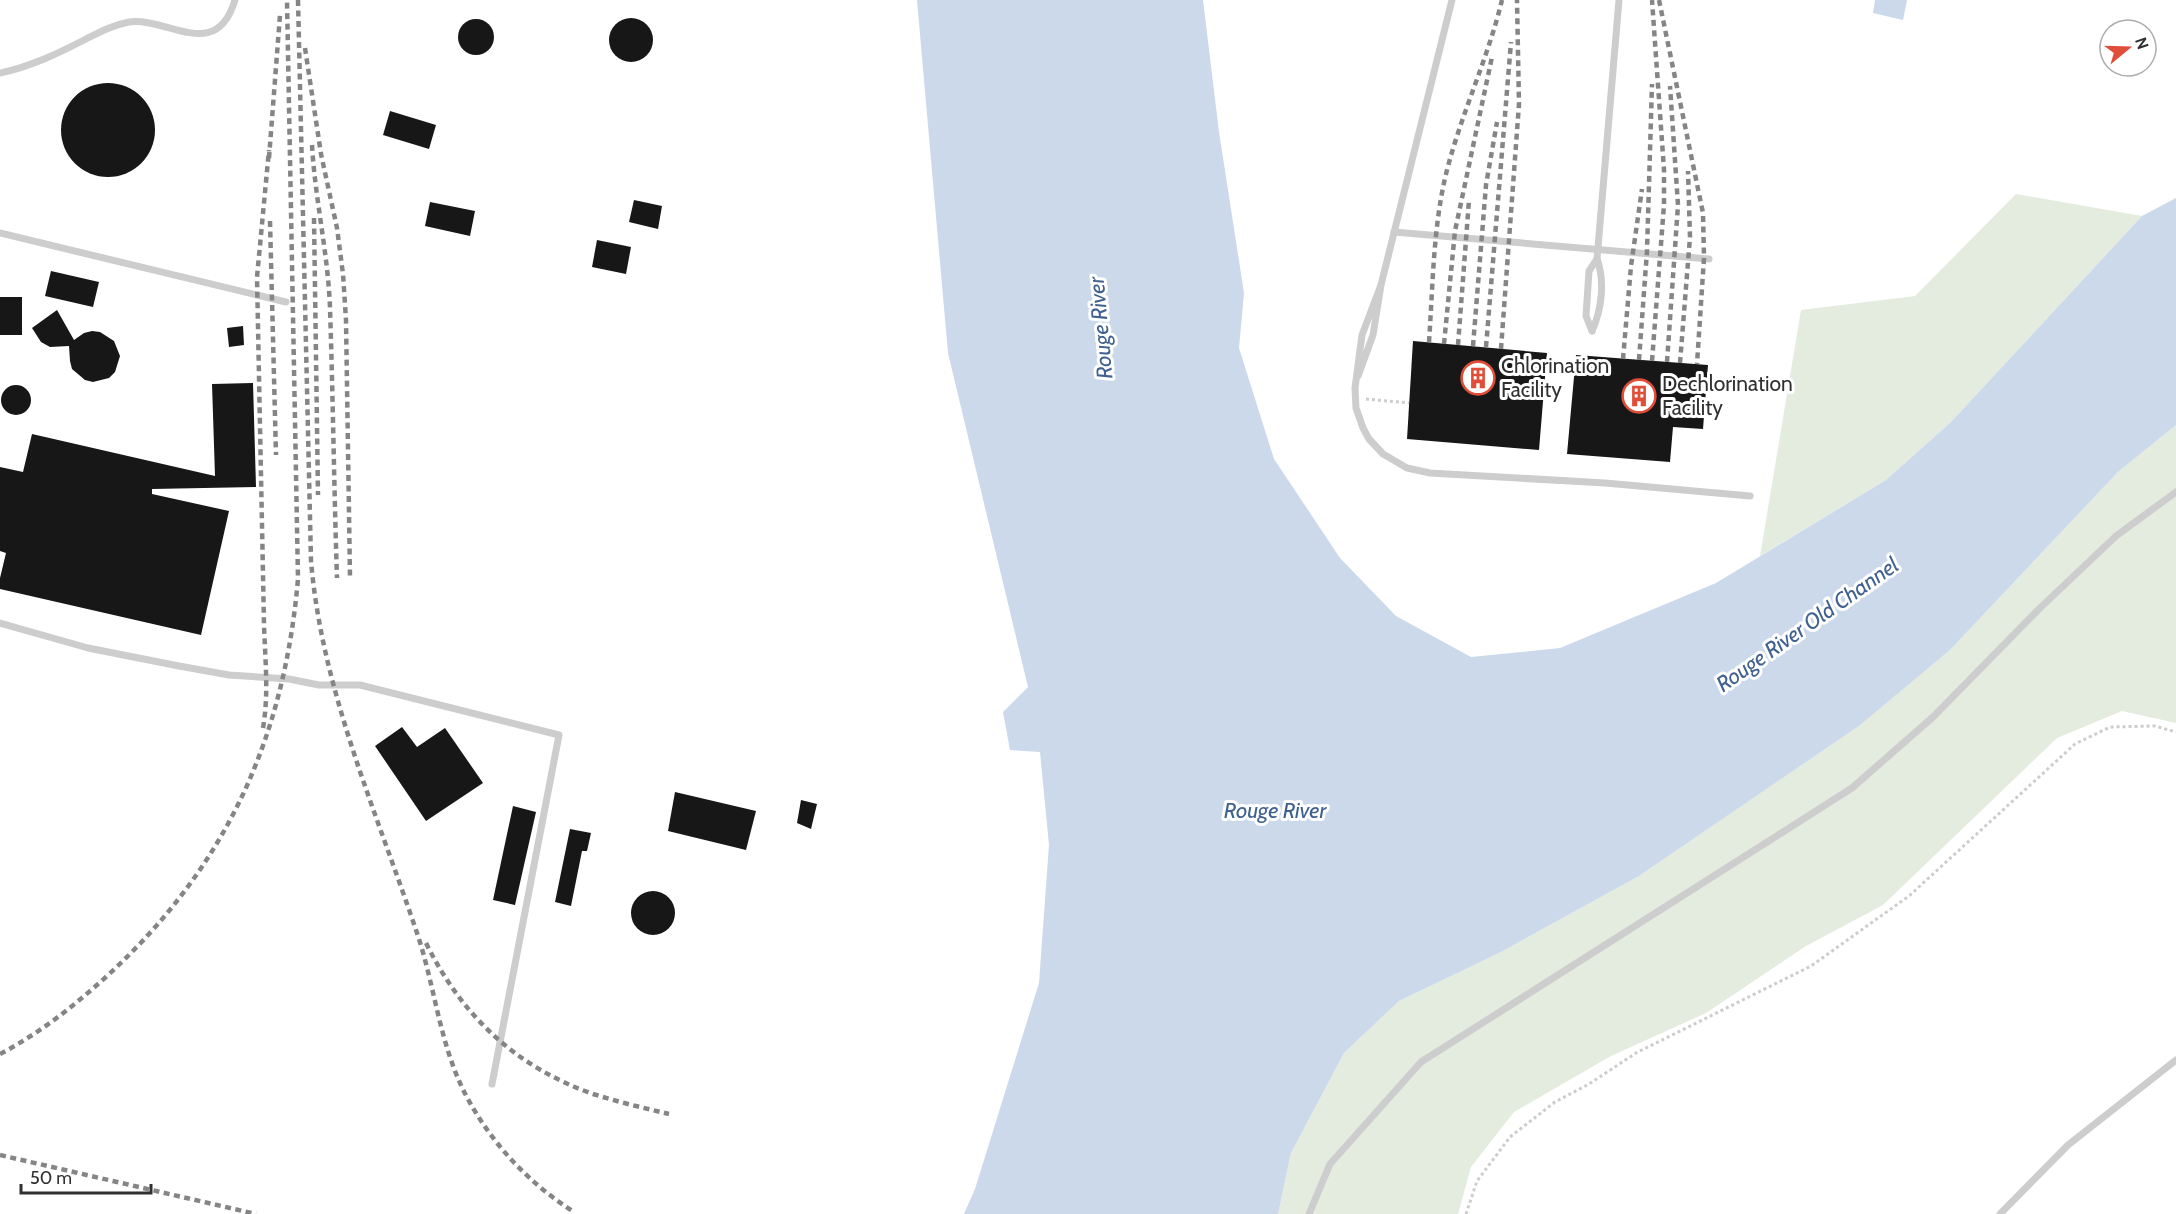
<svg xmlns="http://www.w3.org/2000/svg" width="2176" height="1214" viewBox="0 0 2176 1214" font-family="Cabin,sans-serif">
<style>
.green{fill:#e3ecde}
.water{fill:#cbd9eb}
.building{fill:#171717}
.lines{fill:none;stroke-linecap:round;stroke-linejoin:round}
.path{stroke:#cdcdcd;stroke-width:3;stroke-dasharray:3 3;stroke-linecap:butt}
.lane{stroke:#cdcdcd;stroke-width:7}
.rail{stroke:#858585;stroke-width:4.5;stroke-dasharray:6 4.5;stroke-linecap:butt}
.labels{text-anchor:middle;stroke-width:6;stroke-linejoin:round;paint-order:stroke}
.poi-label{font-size:21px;fill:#303030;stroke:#fff;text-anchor:start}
.water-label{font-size:22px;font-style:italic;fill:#406190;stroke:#fff}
</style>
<rect width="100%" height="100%" fill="#fff"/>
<g class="green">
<polygon points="2016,194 2142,216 1951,422 1886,480 1760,556 1801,310 1915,296"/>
<polygon points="2176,425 2176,723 2122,711 2057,738 1883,905 1806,946 1706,1013 1611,1056 1514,1112 1471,1167 1458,1214 1278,1214 1291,1153 1344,1053 1399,1001 1499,953 1639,876 1859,726 1950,650 2118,472"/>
</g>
<g class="water">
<polygon points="917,0 1203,0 1219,132 1244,293 1239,348 1274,459 1340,558 1396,616 1471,657 1560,648 1716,583 1886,480 1951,422 2142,216 2176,198 2176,425 2118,472 1950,650 1859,726 1639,876 1499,953 1399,1001 1344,1053 1291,1153 1278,1214 964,1214 975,1189 1039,983 1049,845 1040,752 1010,750 1003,712 1028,687 948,353"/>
<polygon points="1875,0 1907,0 1903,20 1873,13"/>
</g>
<g class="building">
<circle cx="631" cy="40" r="22"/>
<circle cx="476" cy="37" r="18"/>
<circle cx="108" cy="130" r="47"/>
<polygon points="390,111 436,125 429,149 383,135"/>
<polygon points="634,200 662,206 658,229 629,222"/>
<polygon points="430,202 475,211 470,236 425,226"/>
<polygon points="597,240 631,247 626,274 592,267"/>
<polygon points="51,271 99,282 93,307 45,296"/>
<rect x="0" y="297" width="22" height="38"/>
<polygon points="57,310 74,340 84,333 92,331 100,332 114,341 120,356 115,372 109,378 93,382 85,380 72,369 70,361 69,346 50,347 41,342 32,328"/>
<polygon points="243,326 244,345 229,347 227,328"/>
<polygon points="1413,341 1547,353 1539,450 1407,439"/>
<polygon points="1576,355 1708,365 1703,429 1673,427 1670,462 1567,454"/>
<polygon points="253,383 256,487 152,489 152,494 229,511 201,635 0,589 0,578 6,553 0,551 0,467 23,472 32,434 215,476 212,384"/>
<circle cx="16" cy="400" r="15"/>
<polygon points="402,727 417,747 445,728 483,783 426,821 375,746"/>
<polygon points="675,792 756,811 746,850 668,831"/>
<polygon points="801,800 817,804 811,829 797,823"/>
<polygon points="513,806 536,812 515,905 493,900"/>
<polygon points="570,829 591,833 587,851 582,851 571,906 555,902"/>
<circle cx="653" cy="913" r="22"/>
</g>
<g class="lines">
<g class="path">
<polyline points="1366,399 1409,403"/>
<polyline points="1466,1214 1477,1181 1510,1137 1555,1102 1589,1084 1636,1053 1811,966 1909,896 2075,744 2110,727 2155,726 2176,732"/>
</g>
<g class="lane">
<path d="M0 73C30 67 59 53 86 39 100 32 113 25 129 22 169 17 216 63 235 0"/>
<polyline points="1394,232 1709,259"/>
<polyline points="0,233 286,302"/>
<polyline points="1381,285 1452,0"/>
<path d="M1592 331C1602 309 1605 281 1597 259L1619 0"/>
<polyline points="1592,331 1586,316 1589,271 1597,259"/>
<polyline points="1358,376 1373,335 1381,285 1362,335 1355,388 1356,408 1363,428 1369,439 1383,454 1407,468 1430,473 1605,483 1750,496"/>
<polyline points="0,623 88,648 179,666 229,675 289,679 319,685 360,685 559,735 492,1084"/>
<polyline points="1309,1214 1330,1164 1421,1062 1852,788 1933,717 2039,609 2116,536 2176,492"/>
<polyline points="2000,1214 2068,1145 2176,1060"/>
</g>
<g class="rail">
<path d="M298 0 311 561C322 691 377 813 418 936 436 991 440 1049 469 1101 494 1146 530 1184 574 1212"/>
<polyline points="1659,0 1703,213 1704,258 1697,364"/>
<polyline points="305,48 321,154 337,228 343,274 346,320 350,578"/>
<path d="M312 145C315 199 328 253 330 308 333 398 334 488 337 578"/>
<polyline points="269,158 280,15"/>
<polyline points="314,218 318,495"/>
<polyline points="270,221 276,455"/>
<path d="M1429 342C1433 285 1433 225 1447 170 1462 112 1488 58 1502 0"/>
<polyline points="1444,344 1455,231 1492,57"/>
<polyline points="1458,345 1469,200"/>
<polyline points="1473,346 1486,185 1497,122"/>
<polyline points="1486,347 1511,42"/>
<polyline points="1501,349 1519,104 1517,0"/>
<polyline points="1623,359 1631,266 1642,189"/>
<polyline points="1639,360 1647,251 1652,84"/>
<polyline points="1652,361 1664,205 1664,170 1652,0"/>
<polyline points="1667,362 1678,205 1670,86"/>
<polyline points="1680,363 1690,237 1688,171"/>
<path d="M263 728C269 693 265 660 264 624L257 277 269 150"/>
<path d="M426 943C462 1016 516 1067 593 1094 618 1102 644 1108 669 1114"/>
<path d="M0 1054C40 1033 74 1006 107 976 226 867 284 739 298 579L287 0"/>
<polyline points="0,1155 256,1214"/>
</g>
</g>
<defs>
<symbol id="building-ring" viewBox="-11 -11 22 22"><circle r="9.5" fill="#fff" stroke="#e04e39" stroke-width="1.5"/><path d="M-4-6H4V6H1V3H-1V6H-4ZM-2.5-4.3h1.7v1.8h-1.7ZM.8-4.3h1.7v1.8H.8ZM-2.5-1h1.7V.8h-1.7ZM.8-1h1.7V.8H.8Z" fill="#e04e39"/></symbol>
</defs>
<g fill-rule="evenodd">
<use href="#building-ring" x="1459" y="359" width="38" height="38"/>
<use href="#building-ring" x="1620" y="377" width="38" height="38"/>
</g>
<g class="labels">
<g class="poi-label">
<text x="1501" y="373">Chlorination<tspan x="1501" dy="24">Facility</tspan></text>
<text x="1662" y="391">Dechlorination<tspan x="1662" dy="24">Facility</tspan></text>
</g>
<g class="water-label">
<text transform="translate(1100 328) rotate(-95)" y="8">Rouge River</text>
<text transform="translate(1807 624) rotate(-35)" y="8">Rouge River Old Channel</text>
<text x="1275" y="818">Rouge River</text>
</g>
</g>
<g transform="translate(2128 48) rotate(71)"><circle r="28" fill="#ffffff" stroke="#acacac" stroke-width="1.5"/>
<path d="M0-4.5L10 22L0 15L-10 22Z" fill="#e04e39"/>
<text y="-9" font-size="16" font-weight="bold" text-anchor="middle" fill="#303030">N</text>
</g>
<path d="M21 1184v9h130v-9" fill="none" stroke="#303030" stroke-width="3"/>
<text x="30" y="1184" font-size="18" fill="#303030" stroke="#ffffff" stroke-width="4.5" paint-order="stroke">50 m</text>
</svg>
